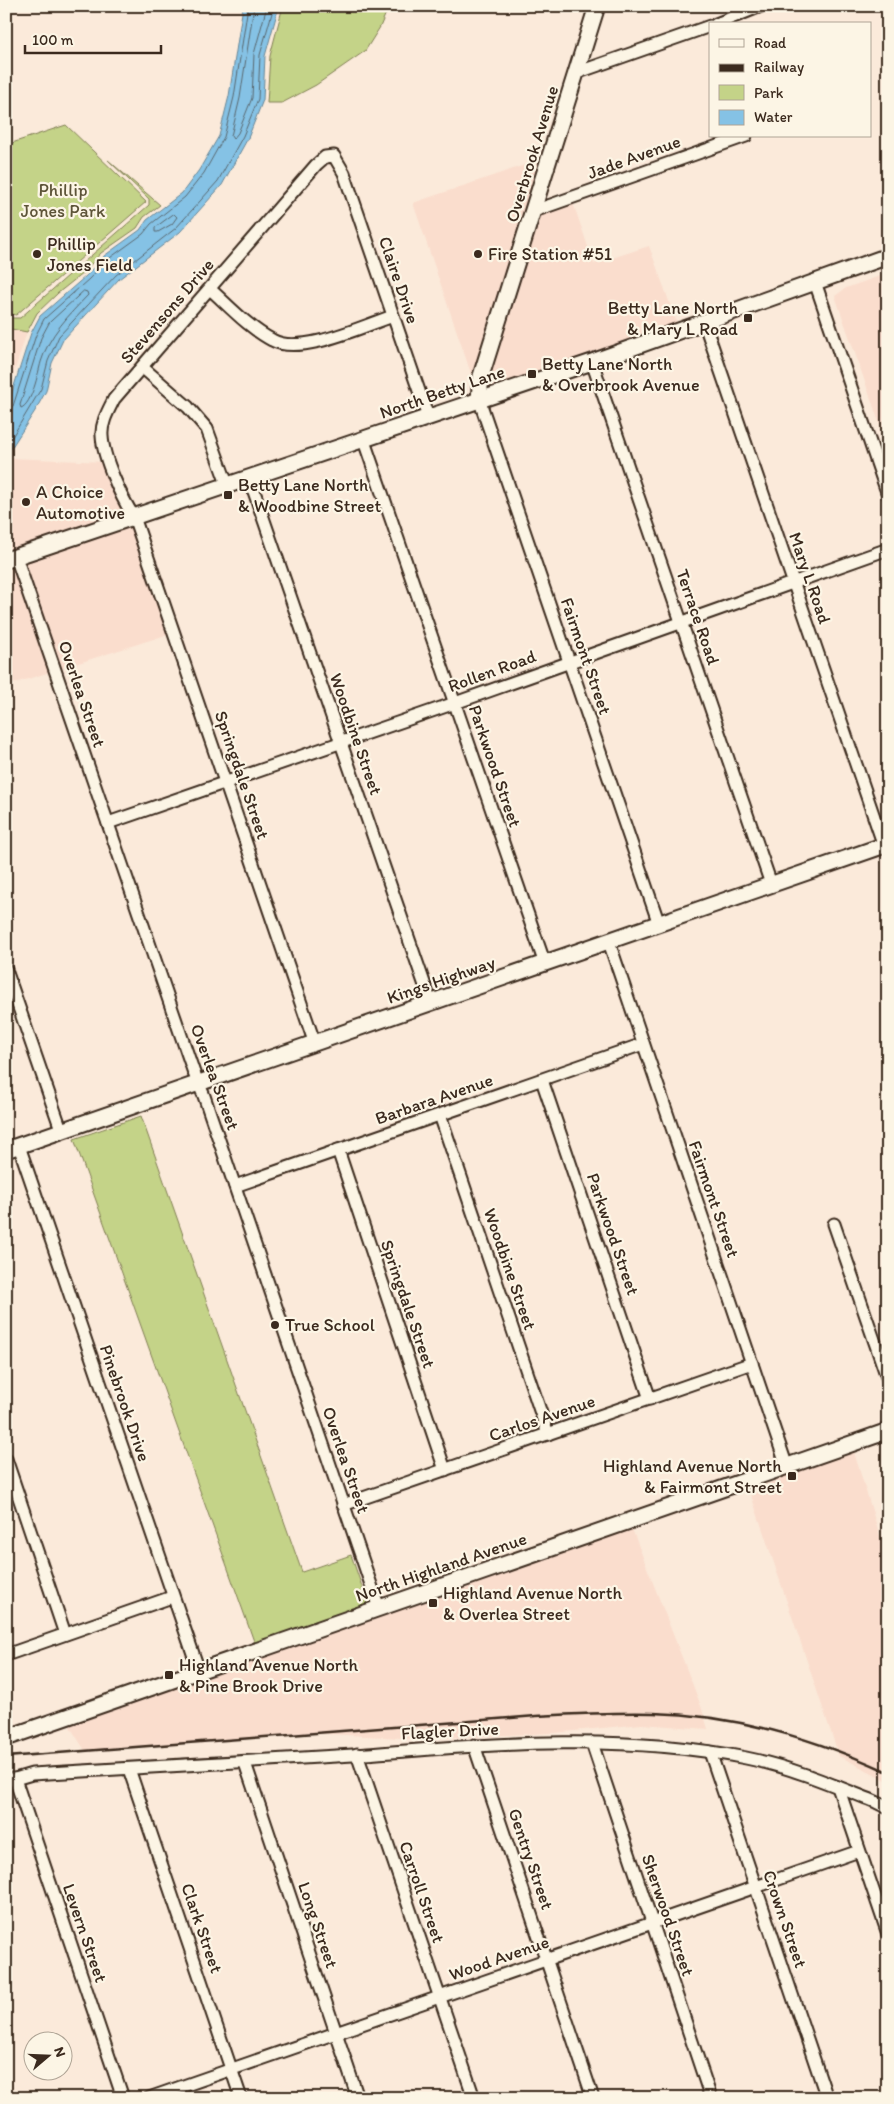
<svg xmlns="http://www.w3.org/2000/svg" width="894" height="2104" viewBox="0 0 894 2104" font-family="Itim,sans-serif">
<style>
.built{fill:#faddcd}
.green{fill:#c4d388;stroke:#807e53}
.water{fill:#85c2e5;stroke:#678595}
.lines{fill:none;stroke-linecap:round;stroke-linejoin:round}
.shore{stroke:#59676e;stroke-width:1}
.street-casing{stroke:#3b2a1e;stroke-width:15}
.secondary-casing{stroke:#3b2a1e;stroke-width:19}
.street{stroke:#fcf5e5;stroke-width:11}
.secondary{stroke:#fcf5e5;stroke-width:15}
.rail{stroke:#3b2a1e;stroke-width:2.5}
.poi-dot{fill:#3b2a1e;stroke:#fcf5e5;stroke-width:2}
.labels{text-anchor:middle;stroke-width:4.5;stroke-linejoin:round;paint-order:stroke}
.street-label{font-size:18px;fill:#3b2a1e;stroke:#fcf5e5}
.park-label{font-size:18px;fill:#5d5438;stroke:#fcf5e5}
.poi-label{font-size:18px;fill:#3b2a1e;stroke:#fcf5e5;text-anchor:start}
</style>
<rect width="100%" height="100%" fill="#fbeada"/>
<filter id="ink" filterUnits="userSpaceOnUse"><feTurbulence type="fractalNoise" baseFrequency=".02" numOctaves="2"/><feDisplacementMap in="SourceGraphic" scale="10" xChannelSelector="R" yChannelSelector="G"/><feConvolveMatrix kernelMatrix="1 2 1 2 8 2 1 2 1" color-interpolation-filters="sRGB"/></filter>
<g filter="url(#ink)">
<g class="built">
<polygon points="545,158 475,385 413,203"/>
<polygon points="573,203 594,264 649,246 678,326 485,392 486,376 539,215"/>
<polygon points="888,273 888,448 835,296 846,288"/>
<polygon points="6,328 27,332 6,397"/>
<polygon points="10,458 104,462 118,502 126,515 6,555 6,468"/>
<polygon points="130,523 169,634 60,669 23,560"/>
<polygon points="13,563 50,672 6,686 6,565"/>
<polygon points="853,1449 888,1562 888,1781 839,1756 750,1492 820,1460"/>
<polygon points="632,1529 701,1706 708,1729 642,1724 554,1733 420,1739 310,1733 86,1752 67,1722"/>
</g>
<g class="green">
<polygon points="283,6 389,6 380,27 365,51 316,85 282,103 267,103 270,56"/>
<polygon points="66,125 146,202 16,315 6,313 6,145"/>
<polygon points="108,160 160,205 144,217 137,228 101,253 83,273 58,293 37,313 27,332 6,328 6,318 20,318 149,205 149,199"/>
<polygon points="141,1116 302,1572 351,1555 369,1607 256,1647 74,1139"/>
</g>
<polygon class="water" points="243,6 279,6 265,56 263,100 248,138 222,185 180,232 119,279 63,340 52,363 46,391 35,411 6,456 6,411 31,333 40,316 86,276 104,256 140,230 147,220 182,193 199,170 219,136 229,96"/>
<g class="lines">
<g class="shore">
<polyline points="254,6 240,98 231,136 233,139 238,133 252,98 254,54 267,6"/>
<polygon points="174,214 177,217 172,224 158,232 155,232 155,228"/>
<path d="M84 291 87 292 88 295C69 315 49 335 41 362 38 373 32 404 21 408L20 405 41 338 49 323Z"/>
<polyline points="6,410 13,406 36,335 44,319 89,279 107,260 143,234 151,224 185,197 204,173 224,137 234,97 248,6"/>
<polyline points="6,447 41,389 48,361 59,336 116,275 176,228 218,181 243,136 258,99 260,55 274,6"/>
</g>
<defs>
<g id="street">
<polyline points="716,24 761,6"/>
<polyline points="576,73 710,26"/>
<polyline points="534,211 746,136"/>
<polyline points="815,282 888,495"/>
<path d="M210 289C229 306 249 328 272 340 300 356 363 326 393 316"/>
<polyline points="704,322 884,846"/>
<polyline points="592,362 771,884"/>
<polyline points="142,367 188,407 207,429 227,484"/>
<polyline points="479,399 659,924"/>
<polyline points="363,438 545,964"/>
<polyline points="249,477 431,1003"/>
<polyline points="16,557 194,1073 204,1096 379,1608"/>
<polyline points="108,823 455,703 888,549"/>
<polyline points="609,942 787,1467"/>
<polyline points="6,970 62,1132"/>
<path d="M315 1044 134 517C122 499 103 458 102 436 101 423 108 411 114 399L316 165 325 157 334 156 344 173 428 417"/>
<polyline points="542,1080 650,1399"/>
<polyline points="440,1115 548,1434"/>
<polyline points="19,1146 199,1671"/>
<polyline points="338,1150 445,1470"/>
<polyline points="235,1186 643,1044"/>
<polyline points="834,1224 888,1380"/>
<polyline points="6,1459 65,1634"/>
<polyline points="343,1505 752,1363"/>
<polyline points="6,1655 172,1597"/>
<polyline points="592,1743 711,2098"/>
<polyline points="474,1745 593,2098"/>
<polyline points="710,1752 827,2098"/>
<polyline points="357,1754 474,2098"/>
<polyline points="245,1763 358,2098"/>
<polyline points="129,1769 241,2098"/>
<path d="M6 1779H15L32 1774C139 1768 246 1762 353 1755 484 1745 616 1732 746 1758 791 1767 833 1785 876 1802L888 1808"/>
<polyline points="15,1779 123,2098"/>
<polyline points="838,1787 888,1934"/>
<polyline points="6,2097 6,2098"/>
<polyline points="149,2098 859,1851"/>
</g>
<g id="secondary">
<polyline points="479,399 481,376 597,6"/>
<polyline points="6,560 592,362 888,256"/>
<polyline points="6,1150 888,844"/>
<polyline points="6,1738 888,1431"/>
</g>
</defs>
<use href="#street" class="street-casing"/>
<use href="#secondary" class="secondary-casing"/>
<use href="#street" class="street"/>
<use href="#secondary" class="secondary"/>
<path class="rail" d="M6 1757 536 1716C575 1714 614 1712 653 1713 735 1715 814 1738 888 1772"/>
</g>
</g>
<g class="poi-dot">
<circle cx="37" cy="254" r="5"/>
<circle cx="478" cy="254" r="5"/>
<rect x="743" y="313" width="10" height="10" rx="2.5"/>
<rect x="527" y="369" width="10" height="10" rx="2.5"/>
<rect x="223" y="490" width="10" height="10" rx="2.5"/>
<circle cx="26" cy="502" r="5"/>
<circle cx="275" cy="1325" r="5"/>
<rect x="787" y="1471" width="10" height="10" rx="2.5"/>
<rect x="428" y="1598" width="10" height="10" rx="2.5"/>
<rect x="164" y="1670" width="10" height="10" rx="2.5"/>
</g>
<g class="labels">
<g class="street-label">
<text transform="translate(532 154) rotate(-73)" y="6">Overbrook Avenue</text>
<text transform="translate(634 157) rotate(-20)" y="6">Jade Avenue</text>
<text transform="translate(399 280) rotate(71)" y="6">Claire Drive</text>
<text transform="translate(167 311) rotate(-49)" y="6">Stevensons Drive</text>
<text transform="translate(442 392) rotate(-19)" y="6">North Betty Lane</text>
<text transform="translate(810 578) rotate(71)" y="6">Mary L Road</text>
<text transform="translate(698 617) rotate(71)" y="6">Terrace Road</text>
<text transform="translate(586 656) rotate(71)" y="6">Fairmont Street</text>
<text transform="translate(492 671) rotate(-20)" y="6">Rollen Road</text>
<text transform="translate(82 694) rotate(71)" y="6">Overlea Street</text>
<text transform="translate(356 734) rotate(71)" y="6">Woodbine Street</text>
<text transform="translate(495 766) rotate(71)" y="6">Parkwood Street</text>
<text transform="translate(242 775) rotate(71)" y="6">Springdale Street</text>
<text transform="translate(441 980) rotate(-19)" y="6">Kings Highway</text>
<text transform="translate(215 1077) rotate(70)" y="6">Overlea Street</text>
<text transform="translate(434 1099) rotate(-19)" y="6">Barbara Avenue</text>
<text transform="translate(714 1199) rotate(71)" y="6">Fairmont Street</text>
<text transform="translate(613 1234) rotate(71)" y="6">Parkwood Street</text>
<text transform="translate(510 1269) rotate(71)" y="6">Woodbine Street</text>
<text transform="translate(408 1304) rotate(71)" y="6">Springdale Street</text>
<text transform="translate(125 1403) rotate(71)" y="6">Pinebrook Drive</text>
<text transform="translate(542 1418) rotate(-19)" y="6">Carlos Avenue</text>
<text transform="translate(346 1460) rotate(71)" y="6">Overlea Street</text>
<text transform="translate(441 1567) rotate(-19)" y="6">North Highland Avenue</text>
<text transform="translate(450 1731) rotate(-3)" y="6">Flagler Drive</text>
<text transform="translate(531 1859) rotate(71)" y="6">Gentry Street</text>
<text transform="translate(422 1892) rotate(71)" y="6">Carroll Street</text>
<text transform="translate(668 1915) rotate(71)" y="6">Sherwood Street</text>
<text transform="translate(785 1919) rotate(71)" y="6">Crown Street</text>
<text transform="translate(318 1925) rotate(71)" y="6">Long Street</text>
<text transform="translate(202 1928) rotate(71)" y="6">Clark Street</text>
<text transform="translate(85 1933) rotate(71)" y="6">Levern Street</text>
<text transform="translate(499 1958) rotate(-19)" y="6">Wood Avenue</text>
</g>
<g class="park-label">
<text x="63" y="196">Phillip<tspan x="63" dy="21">Jones Park</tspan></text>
</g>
<g class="poi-label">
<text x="47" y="250">Phillip<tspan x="47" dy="21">Jones Field</tspan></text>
<text x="488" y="260">Fire Station #51</text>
<text x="738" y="314" text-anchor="end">Betty Lane North<tspan x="738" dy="21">&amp; Mary L Road</tspan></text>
<text x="542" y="370">Betty Lane North<tspan x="542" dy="21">&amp; Overbrook Avenue</tspan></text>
<text x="238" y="491">Betty Lane North<tspan x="238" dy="21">&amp; Woodbine Street</tspan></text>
<text x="36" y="498">A Choice<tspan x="36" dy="21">Automotive</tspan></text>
<text x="285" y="1331">True School</text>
<text x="782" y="1472" text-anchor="end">Highland Avenue North<tspan x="782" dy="21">&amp; Fairmont Street</tspan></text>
<text x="443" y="1599">Highland Avenue North<tspan x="443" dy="21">&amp; Overlea Street</tspan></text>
<text x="179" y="1671">Highland Avenue North<tspan x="179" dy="21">&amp; Pine Brook Drive</tspan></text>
</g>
</g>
<rect width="894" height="2104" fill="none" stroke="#fcf5e5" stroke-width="25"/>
<rect x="12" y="12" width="869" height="2079" fill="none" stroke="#3b2a1e" stroke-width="2" filter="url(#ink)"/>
<rect x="709" y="22" width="162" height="115" fill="#fcf5e5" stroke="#afa495"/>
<rect x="719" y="39" width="25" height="8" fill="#fcf5e5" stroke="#afa495"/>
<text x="754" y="48" font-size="15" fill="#3b2a1e">Road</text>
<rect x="719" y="64" width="25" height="8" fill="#3b2a1e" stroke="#afa495"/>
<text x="754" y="72" font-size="15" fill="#3b2a1e">Railway</text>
<rect x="719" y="85" width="25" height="15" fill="#c4d388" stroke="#afa495"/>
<text x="754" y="98" font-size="15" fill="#3b2a1e">Park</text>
<rect x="719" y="110" width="25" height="15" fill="#85c2e5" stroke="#afa495"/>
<text x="754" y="122" font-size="15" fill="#3b2a1e">Water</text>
<g transform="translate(48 2056) rotate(71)"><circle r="24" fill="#fcf5e5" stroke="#afa495"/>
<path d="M0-4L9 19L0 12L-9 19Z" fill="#3b2a1e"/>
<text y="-8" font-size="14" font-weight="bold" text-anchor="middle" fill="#3b2a1e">N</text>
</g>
<path d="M25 45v8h136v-8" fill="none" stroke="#3b2a1e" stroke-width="2.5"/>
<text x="32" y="45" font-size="15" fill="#3b2a1e" stroke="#fcf5e5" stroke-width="4" paint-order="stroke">100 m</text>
</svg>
